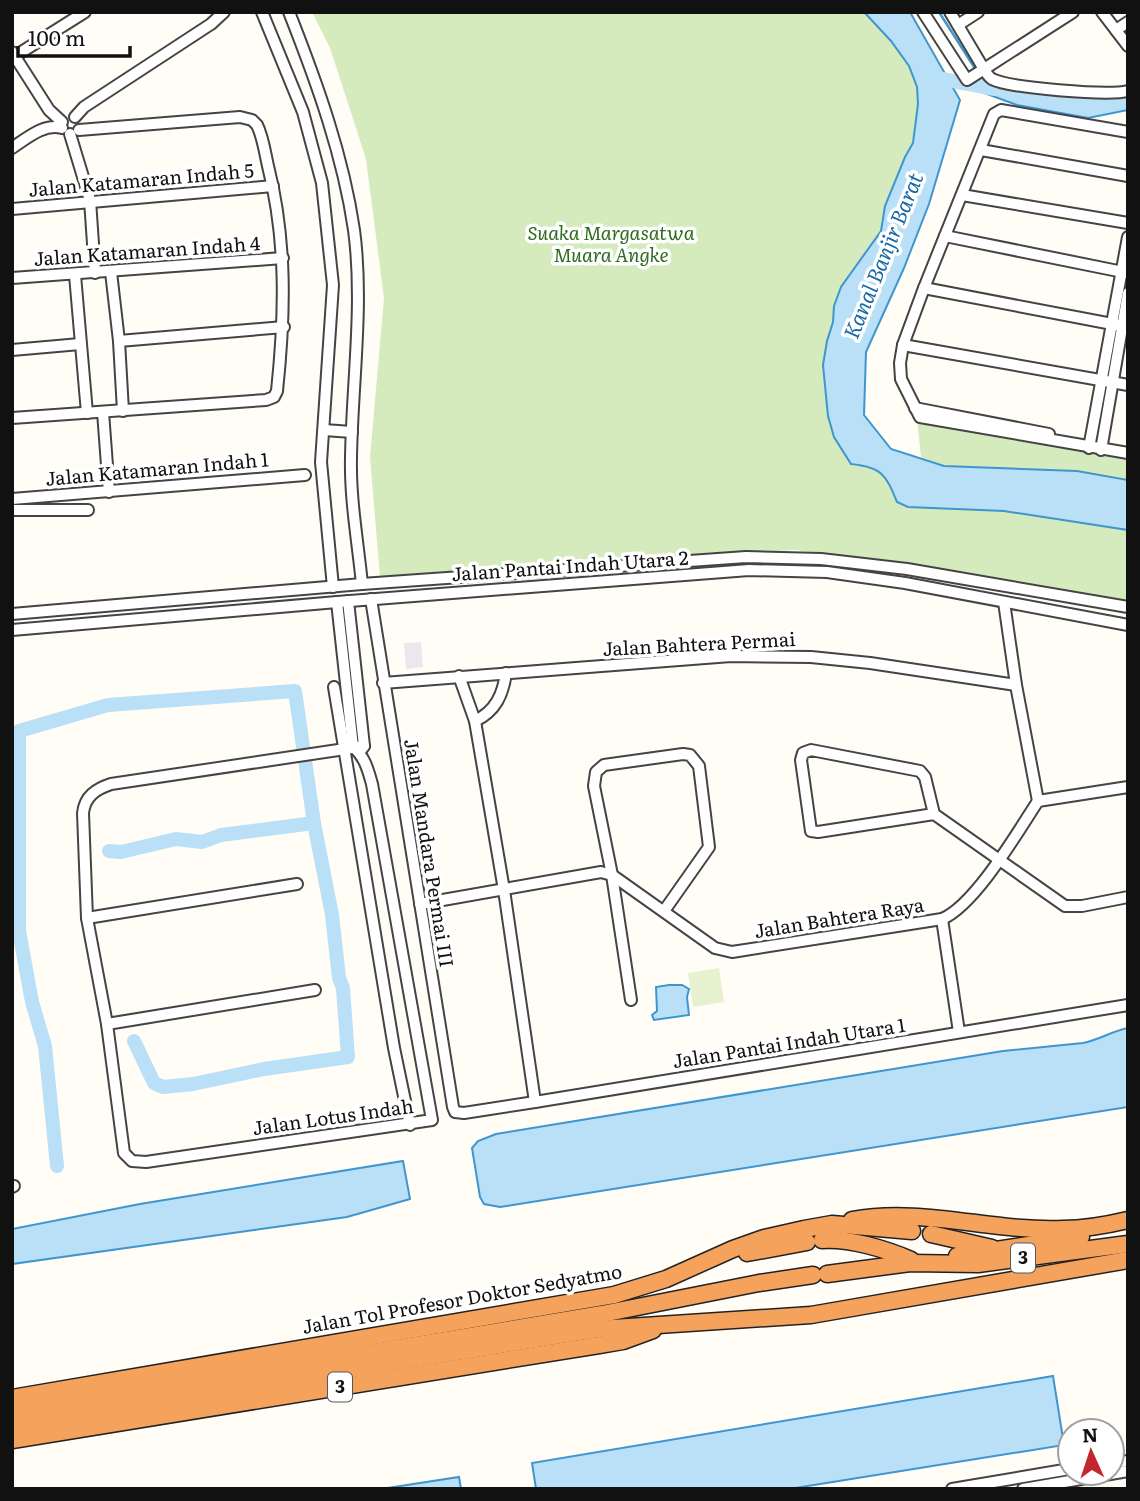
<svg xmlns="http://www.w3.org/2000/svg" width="1140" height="1501" viewBox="0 0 1140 1501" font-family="Literata,serif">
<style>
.industrial{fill:#eee6ef}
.green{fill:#d5ebbd}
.pitch{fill:#e6f2cf}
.water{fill:#b9e0f7;stroke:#3f96cf;stroke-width:2}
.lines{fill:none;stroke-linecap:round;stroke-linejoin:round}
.stream{stroke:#3f96cf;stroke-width:2.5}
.river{stroke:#b9e0f7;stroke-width:14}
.minor-casing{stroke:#444;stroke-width:14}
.highway-casing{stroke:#222;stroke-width:19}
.minor{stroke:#fff;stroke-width:10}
.highway{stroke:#f5a25d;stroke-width:16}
.labels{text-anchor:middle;stroke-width:7;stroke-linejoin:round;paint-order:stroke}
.shield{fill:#fff;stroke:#585858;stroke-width:2}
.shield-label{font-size:18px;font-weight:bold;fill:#111}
.street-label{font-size:19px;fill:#111;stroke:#fff}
.park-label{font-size:19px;font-style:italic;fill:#2f6b1f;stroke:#fff}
.water-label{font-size:21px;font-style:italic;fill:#1768a6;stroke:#fff}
</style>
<rect width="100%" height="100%" fill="#fffdf5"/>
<polygon class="industrial" points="421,642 423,667 406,669 404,643"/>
<g class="green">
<path d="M312 12H864L891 41 909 66 917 87 918 104 913 143 905 158 885 206 881 231 841 287 834 306 833 322 827 341 823 365 828 416 834 437 851 464C882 467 886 475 897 502L908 507 1004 511 1128 530V602L997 580 796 550 601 558 380 577 370 457 384 298 366 159 330 48Z"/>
<polygon points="916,408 1128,454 1128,480 1077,471 944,466 921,457"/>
</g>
<polygon class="pitch" points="719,968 724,1002 693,1007 688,973"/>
<g class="water">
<path d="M864 12H910L960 100 929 204 904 268 866 352 864 415 891 449 944 466 1077 471 1128 480V530L1004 511 908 507 897 502C886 475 882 467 851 464L834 437 828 416 823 365 827 341 833 322 834 306 841 287 881 231 885 206 905 157 913 143 918 104 917 87 909 66 891 41Z"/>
<polygon points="984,71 990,79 1128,95 1128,110 1088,118 1017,105 979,91 977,78"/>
<polygon points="669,985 682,985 689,989 687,997 689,1015 654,1020 652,1015 657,1011 656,987"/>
<path d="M1128 1028V1107L500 1207 484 1204 480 1197 472 1148 478 1141 496 1134 1003 1051 1083 1043C1099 1040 1112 1031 1128 1028Z"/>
<polygon points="403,1161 410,1199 347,1217 12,1264 12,1229 140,1204"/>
<polygon points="1053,1376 1064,1445 789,1489 536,1489 532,1463"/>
<polygon points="459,1477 461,1489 381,1489"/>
</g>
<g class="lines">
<polyline class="stream" points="939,12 976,70"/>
<g class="river">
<polyline points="932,77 995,89"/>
<polyline points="109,851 121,852 176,839 202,842 221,835 314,823"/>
<polyline points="57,1166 45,1046 32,1002 19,931 19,731 108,705 295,691 314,823 332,915 339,978 343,988 348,1057 264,1069 193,1084 163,1087 154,1083 134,1041"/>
</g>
<defs>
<g id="minor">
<polyline points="262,12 303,112 322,183 333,285 321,462 333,587"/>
<path d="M289 12C317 83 343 155 354 230 364 304 352 384 351 458 350 500 358 543 362 584"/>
<polyline points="923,12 967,80 1073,12"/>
<path d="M950 12 985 71C987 74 989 77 992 79 1009 88 1108 96 1128 91"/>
<polyline points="1102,12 1128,46"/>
<polyline points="958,25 978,12"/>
<polyline points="1116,30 1128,22"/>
<polyline points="12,52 49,110 62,122"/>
<polyline points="12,58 85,12"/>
<polyline points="75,117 84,107 211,24 224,12"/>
<polyline points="1128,132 1001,110 994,114 924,288 903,345 900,363 901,379 920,417 1128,453"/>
<polyline points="70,134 90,200 95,273"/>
<path d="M12 148C27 138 44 123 62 128"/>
<polyline points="981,150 1128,176"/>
<polyline points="962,195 1128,223"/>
<polyline points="12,209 273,186"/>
<polyline points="945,236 1128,273"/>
<polyline points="111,272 119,341 123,411"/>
<polyline points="75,275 87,413"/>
<polyline points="12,278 283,258"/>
<polyline points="924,288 1128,327"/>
<polyline points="119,341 284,327"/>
<polyline points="903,345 1128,385"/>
<polyline points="12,350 80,344"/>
<polyline points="915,408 1049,434"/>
<polyline points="103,412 109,492"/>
<path d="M12 418 266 400 274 397 277 391C285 315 287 241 268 166 265 153 263 137 257 125L252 120 240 117 79 130"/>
<polyline points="324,430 352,432"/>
<polyline points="1089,448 1128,237"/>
<polyline points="1101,450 1128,293"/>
<polyline points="12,499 305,475"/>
<polyline points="12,510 88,510"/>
<polyline points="371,599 453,1107 455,1112 464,1113 535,1102 1128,1005"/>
<polyline points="348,601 364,746 361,750"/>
<path d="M337 602 353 747C365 757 368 770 372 784L432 1120 146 1162 132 1161 124 1153 107 1024 87 918 83 813C85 796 96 789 111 784L345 749 364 746"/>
<polyline points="1004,602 1016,685 1038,801"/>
<polyline points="12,614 362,584 746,557 821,559 907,569 1128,607"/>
<polyline points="12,630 337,602 749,570 827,572 905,583 1128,625"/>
<polyline points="459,676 475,721 504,890 535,1102"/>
<polyline points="383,683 731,656 811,657 870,663 1016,685"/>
<polyline points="334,687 394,1048 410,1125"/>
<path d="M475 721C496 711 503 694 506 673"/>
<polyline points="934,814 818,832 811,831 801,760 803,753 811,750 920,771 925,777 934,814 1065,906 1082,906 1128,897"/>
<path d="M420 904 601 872 612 875 715 948 732 952 942 919C975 905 1017 833 1038 801L1128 787"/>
<polyline points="87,918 297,884"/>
<polyline points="942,919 959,1032"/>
<polyline points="631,1000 612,875 594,786 596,772 604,765 683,754 690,755 699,766 709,847 664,911"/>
<polyline points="107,1024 315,990"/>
<polyline points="12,1187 14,1186"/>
<polyline points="1112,1463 1128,1461"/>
<polyline points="952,1489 1070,1469"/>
<polyline points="1023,1489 1128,1471"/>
</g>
<g id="highway">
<path d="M852 1220C923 1207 992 1232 1063 1229 1084 1229 1107 1225 1128 1220"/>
<polyline points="931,1234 992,1248"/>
<path d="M822 1240C849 1238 886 1249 911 1260"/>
<polyline points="747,1253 807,1242"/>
<polyline points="957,1256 1081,1237"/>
<polyline points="827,1274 910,1263 978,1264 1128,1244"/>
<polyline points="12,1398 614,1295 666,1279 733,1249 764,1238 804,1229 832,1224 912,1231"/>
<polyline points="12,1412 602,1314 759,1283 813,1275"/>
<polyline points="12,1425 598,1329 811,1315 1128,1260"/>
<polyline points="12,1440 599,1345 623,1341 653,1330"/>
</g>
</defs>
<use href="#minor" class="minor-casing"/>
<use href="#highway" class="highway-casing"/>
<use href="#minor" class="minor"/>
<use href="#highway" class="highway"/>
</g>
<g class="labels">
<g class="shield">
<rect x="1011" y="1243.5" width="24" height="29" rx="5"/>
<rect x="328" y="1372.5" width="24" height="29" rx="5"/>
</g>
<g class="shield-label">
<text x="1023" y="1264">3</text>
<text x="340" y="1393">3</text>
</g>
<g class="street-label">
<text transform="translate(141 180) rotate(-5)" y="7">Jalan Katamaran Indah 5</text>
<text transform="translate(147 251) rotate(-4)" y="7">Jalan Katamaran Indah 4</text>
<text transform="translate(157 469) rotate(-5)" y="7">Jalan Katamaran Indah 1</text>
<text transform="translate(570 566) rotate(-4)" y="7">Jalan Pantai Indah Utara 2</text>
<text transform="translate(699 644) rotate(-3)" y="7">Jalan Bahtera Permai</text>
<text transform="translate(429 853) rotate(81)" y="7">Jalan Mandara Permai III</text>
<text transform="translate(839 918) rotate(-9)" y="7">Jalan Bahtera Raya</text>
<text transform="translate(789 1043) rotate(-9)" y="7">Jalan Pantai Indah Utara 1</text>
<text transform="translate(333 1117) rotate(-8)" y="7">Jalan Lotus Indah</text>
<text transform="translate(462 1299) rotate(-10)" y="7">Jalan Tol Profesor Doktor Sedyatmo</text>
</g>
<g class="park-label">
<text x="611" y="240">Suaka Margasatwa<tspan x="611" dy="22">Muara Angke</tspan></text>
</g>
<g class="water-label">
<text transform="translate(884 256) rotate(-68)" y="7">Kanal Banjir Barat</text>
</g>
</g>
<rect width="1140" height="1501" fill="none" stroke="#111111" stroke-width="28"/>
<g transform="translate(1091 1452) rotate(357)"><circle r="33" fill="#ffffff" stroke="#a0a0a0" stroke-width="2"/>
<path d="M0-5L12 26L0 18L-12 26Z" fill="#c4262e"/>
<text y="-10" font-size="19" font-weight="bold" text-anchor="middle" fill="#111111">N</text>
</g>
<path d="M18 46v10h112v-10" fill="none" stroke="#111111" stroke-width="3.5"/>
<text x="28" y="46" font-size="21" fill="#111111" stroke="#ffffff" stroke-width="5" paint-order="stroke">100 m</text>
</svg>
